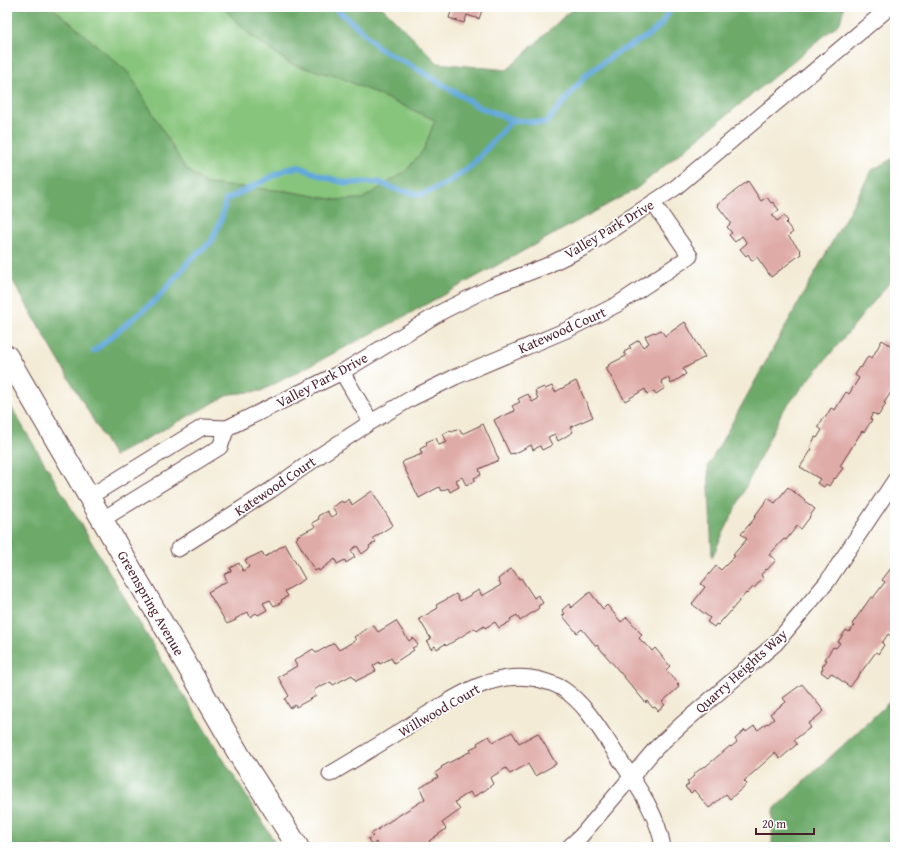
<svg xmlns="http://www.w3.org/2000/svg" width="902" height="854" viewBox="0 0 902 854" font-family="'Gentium Book Plus',serif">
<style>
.green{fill:#87c57b;stroke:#687253}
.forest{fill:#6daa6b;stroke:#5c644b}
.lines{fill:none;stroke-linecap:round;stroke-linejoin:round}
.stream{stroke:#64a9d9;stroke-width:6}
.building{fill:#dfaba7}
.minor-casing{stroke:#633e44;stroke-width:17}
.secondary-casing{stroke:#633e44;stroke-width:23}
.minor{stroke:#fff;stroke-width:15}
.secondary{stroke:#fff;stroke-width:21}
.labels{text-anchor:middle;stroke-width:3.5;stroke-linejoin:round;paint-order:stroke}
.street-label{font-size:14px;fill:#4a1f2b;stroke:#fff}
</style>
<rect width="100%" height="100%" fill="#fff"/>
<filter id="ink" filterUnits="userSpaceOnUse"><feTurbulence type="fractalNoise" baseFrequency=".025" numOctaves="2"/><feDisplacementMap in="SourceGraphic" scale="8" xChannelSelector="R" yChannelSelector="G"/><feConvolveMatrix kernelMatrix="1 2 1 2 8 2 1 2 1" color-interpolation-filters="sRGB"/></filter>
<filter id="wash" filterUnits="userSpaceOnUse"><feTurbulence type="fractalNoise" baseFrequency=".012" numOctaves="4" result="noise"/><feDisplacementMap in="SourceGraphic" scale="16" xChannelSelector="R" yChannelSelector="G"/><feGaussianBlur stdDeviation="0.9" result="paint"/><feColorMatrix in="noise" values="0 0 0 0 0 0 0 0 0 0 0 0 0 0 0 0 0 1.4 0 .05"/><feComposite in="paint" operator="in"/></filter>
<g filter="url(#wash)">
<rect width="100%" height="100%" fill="#f3ebd5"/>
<polygon class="green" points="52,7 222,7 250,35 290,64 339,77 435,120 424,149 406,171 362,199 337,200 286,191 206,184 185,168 129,73"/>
<g class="forest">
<polygon points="7,7 52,7 129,73 185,168 206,184 286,191 337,200 362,199 406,171 424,149 435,120 339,77 290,64 250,35 222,7 382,7 438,63 507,70 574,7 844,7 840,23 636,189 394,322 261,391 230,394 114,456 7,271"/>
<polygon points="895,157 895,276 782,412 712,557 708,466 872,170"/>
<polygon points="7,400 167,669 278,847 7,847"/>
<polygon points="895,697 895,847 772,847 773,810"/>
</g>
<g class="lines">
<g class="stream">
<polyline points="334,7 361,30 379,48 424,73 479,107 512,120"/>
<polyline points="94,351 158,298 190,260 211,242 221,220 226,200 287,169 299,167 321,176 346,183 378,182 398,190 421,195 449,182 472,165 512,120 546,123 587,74 615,54 646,37 660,26 672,7"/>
</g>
</g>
<g id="blocks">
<g class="building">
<polygon points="448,7 483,7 479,19 467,15 464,23 449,18 452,9"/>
<polygon points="748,181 761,201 767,197 771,203 773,202 779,210 772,215 777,221 784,216 788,221 786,223 793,232 788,236 801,251 800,252 801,254 771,277 757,257 752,261 748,254 746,256 740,249 747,243 742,236 735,242 729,235 732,233 727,227 731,223 717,205"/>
<polygon points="685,322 705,357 683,369 686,374 671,384 668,377 661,381 665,388 656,394 654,391 647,394 645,389 625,401 606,368 609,366 608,365 626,356 624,352 631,348 629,346 639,340 643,347 649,343 645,336 654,332 655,333 661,330 665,336"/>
<polygon points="882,340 895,348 895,386 884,403 886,404 878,416 873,413 870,419 872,420 864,432 862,431 840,466 843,468 835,479 834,478 829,486 826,484 824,487 817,483 820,479 800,467 812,449 810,448 815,437 817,438 822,430 818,427 824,417 825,418 831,408 835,410 846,392 849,394 859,378 855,375 860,367 861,368 868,356 872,358"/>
<polygon points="576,381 593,417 570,427 573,432 558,441 555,434 548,437 552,445 542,450 540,446 533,450 531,445 514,454 514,453 510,454 494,420 503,415 503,416 515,411 512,406 520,402 518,399 528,394 532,402 538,399 535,391 544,387 545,389 552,386 555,392"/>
<polygon points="483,424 499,460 479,469 481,475 474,478 475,481 466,485 462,477 456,480 459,487 450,492 448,488 441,491 439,487 419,498 402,463 404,461 422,454 420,449 427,445 426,442 436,438 439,445 447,442 443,434 451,430 452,432 459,429 462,434"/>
<polygon points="788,487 815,509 809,517 810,517 801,529 797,526 786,540 784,539 769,555 776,560 767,570 766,569 761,575 763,578 754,588 753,587 747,594 746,593 724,619 724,618 718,625 716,624 714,627 707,622 710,618 692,604 705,587 701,584 716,566 721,570 735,556 733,555 747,539 741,534 755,518 754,517 768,498 775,503"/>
<polygon points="372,491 393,525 373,538 376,542 369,546 370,548 362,554 357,546 351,550 355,557 346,563 345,560 337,564 335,559 319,571 318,569 315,571 296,539 298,537 297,536 315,527 312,523 319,519 318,516 327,511 331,517 337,514 332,507 342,501 343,503 349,499 352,505"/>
<polygon points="285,544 305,579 285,591 288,596 281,600 282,602 274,606 270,600 263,603 267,610 258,615 256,613 250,617 248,612 235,619 236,620 227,624 208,592 227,581 224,575 231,571 230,568 239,563 243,571 249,567 245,560 262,552 265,557"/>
<polygon points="895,563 895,633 892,637 888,634 882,643 884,645 878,654 876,652 850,687 831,673 828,677 821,672 823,668 822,667 827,660 825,659 833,647 836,648 840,643 838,642 846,630 849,632 854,626 852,624 871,597 873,598 885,582 882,580"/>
<polygon points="511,569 514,571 519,579 521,578 534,598 538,595 543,603 538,606 539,608 520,621 517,615 510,619 511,621 499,628 495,622 485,628 484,626 477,631 475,628 446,646 445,644 437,649 435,646 431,649 427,642 431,639 419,619 438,608 436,605 456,594 460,601 479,590 482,596 501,585 498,579"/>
<polygon points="590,592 603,609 607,605 621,622 627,617 642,635 639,638 644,644 645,643 652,651 655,648 670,666 666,670 679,684 677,685 679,687 662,702 665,705 658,711 655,707 653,708 647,701 646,703 597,645 596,646 582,629 577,633 562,615 565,614 562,610 569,604 571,608"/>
<polygon points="396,621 409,641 413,638 418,645 412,648 414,650 394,663 391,658 380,664 379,662 373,666 376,671 356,681 352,675 333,685 331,682 321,687 320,686 313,691 316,696 296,707 295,705 290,708 285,699 289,696 278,677 297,666 294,661 295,660 313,649 316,653 334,643 339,650 356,640 354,637 373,625 378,632"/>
<polygon points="802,684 824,711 808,724 811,727 794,740 797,744 780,759 775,753 744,781 747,784 730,799 726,794 709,808 694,790 691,793 685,787 689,784 687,782 694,776 693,775 704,766 705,767 730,746 731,747 737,742 735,739 745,730 746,732 754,726 758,730 767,723 768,724 774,719 770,714 786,702 783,698"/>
<polygon points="512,732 519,743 538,733 556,764 535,776 528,764 510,774 506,768 490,778 493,784 484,791 473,797 470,792 455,802 460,810 442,823 446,829 429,841 431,844 427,847 379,847 376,842 372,845 368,839 373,836 371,834 379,829 379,828 425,799 420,788 438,777 435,773 442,768 441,767 471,751 470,749 478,745 477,743 489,736 493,742"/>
</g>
</g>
</g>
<g filter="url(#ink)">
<use href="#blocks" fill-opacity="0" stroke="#633e44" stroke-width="1"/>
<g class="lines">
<defs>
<g id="minor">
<polyline points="342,372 371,422"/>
<polyline points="89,497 203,427 227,428 342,372 443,311 491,287 546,266 587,246 675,188 890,7"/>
<polyline points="103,519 220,447 227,428"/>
<polyline points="178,549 271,490 322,454 371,422 412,398 455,377 569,329 618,304 690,256 653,203"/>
<path d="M330 774C357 758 384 742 410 725 448 702 490 669 537 679 545 681 556 684 563 689 584 703 597 725 611 746 631 778 657 809 663 847"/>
<polyline points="569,847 581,836 656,748 681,725 776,643 827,582 895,480"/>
</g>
<polyline id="secondary" points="7,356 241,758 298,847"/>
</defs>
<use href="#minor" class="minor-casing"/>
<use href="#secondary" class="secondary-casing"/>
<use href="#minor" class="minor"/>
<use href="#secondary" class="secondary"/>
</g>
</g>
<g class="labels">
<g class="street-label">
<text transform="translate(609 229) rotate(-31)" y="5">Valley Park Drive</text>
<text transform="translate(562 330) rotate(-24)" y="5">Katewood Court</text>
<text transform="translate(322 380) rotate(-28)" y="5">Valley Park Drive</text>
<text transform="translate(275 486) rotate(-34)" y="5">Katewood Court</text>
<text transform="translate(151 603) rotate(60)" y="5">Greenspring Avenue</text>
<text transform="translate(741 671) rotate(-42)" y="5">Quarry Heights Way</text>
<text transform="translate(439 710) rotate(-30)" y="5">Willwood Court</text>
</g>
</g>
<rect width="902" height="854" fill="none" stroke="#fff" stroke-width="24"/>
<path d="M756 828v6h58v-6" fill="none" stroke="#4a1f2b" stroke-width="2"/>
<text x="762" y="828" font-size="12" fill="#4a1f2b" stroke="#ffffff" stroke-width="3" paint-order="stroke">20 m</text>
</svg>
